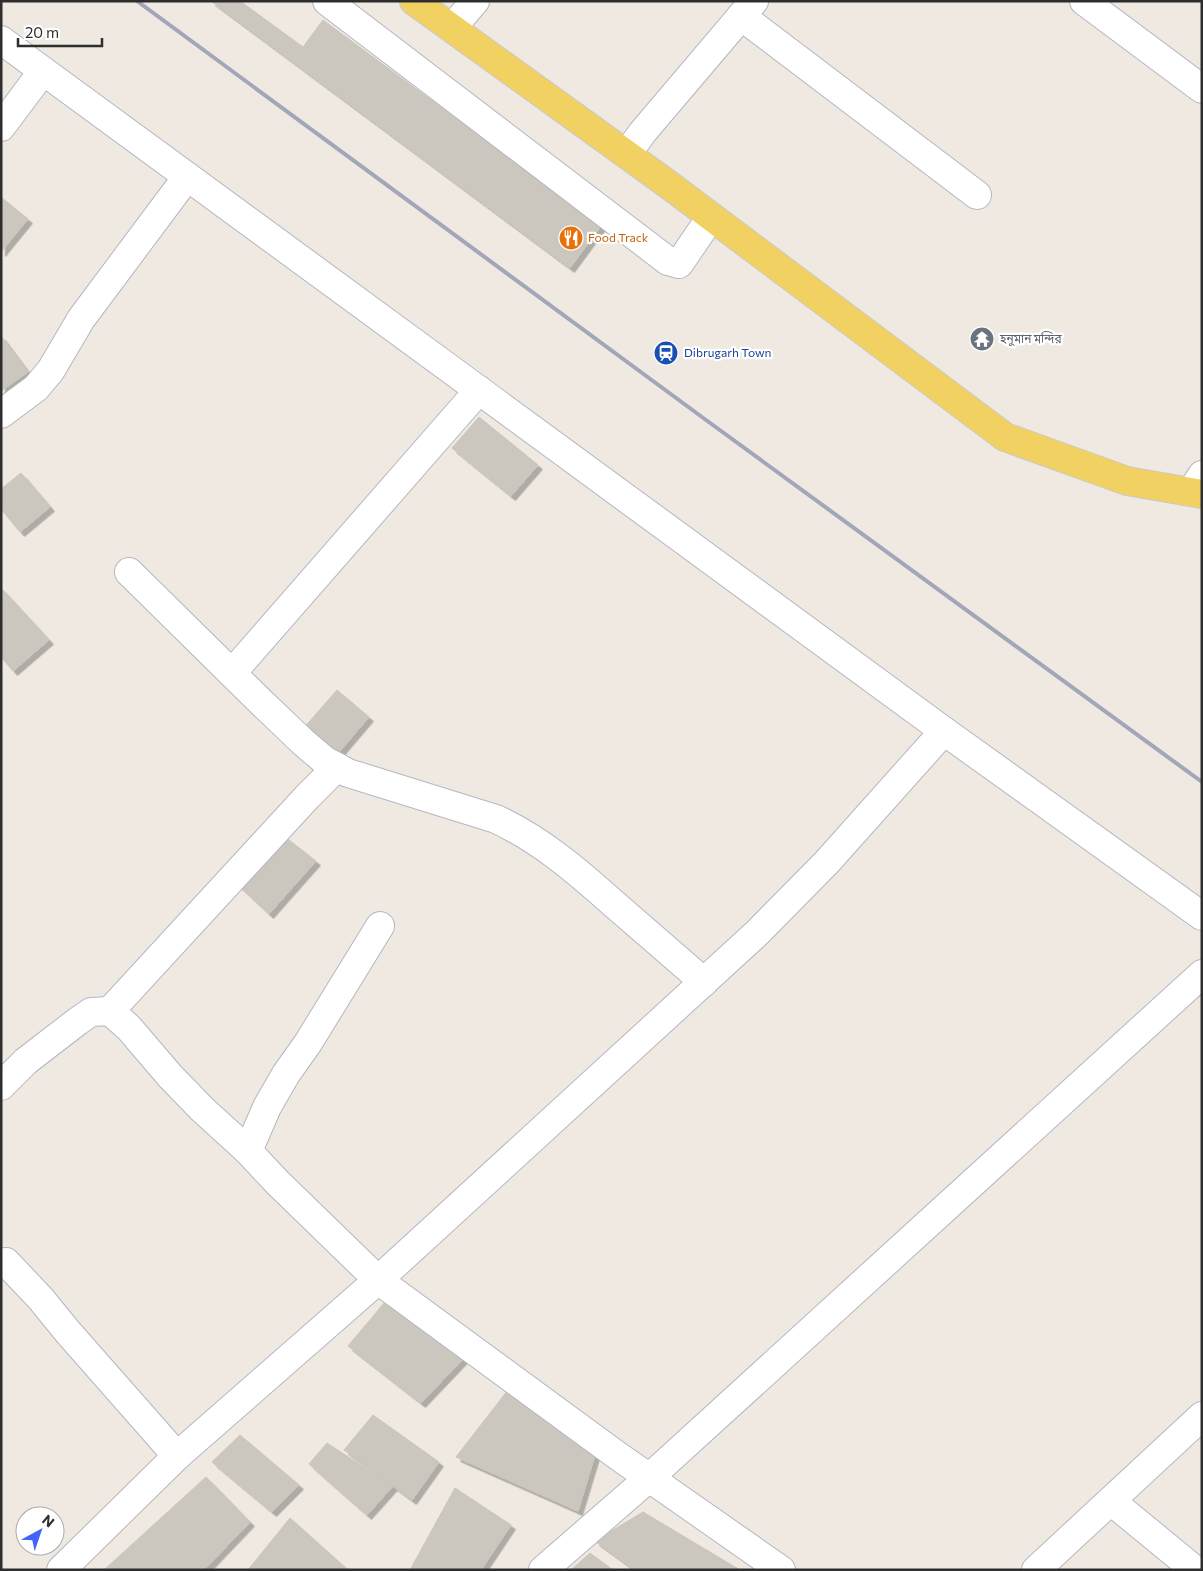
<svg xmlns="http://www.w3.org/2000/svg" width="1203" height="1571" viewBox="0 0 1203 1571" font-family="Commissioner,'Noto Sans Bengali',sans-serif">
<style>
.building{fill:#cbc7bf;stroke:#cbc5ba;filter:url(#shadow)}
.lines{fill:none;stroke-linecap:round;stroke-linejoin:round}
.minor-casing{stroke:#b4b7c1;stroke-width:30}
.major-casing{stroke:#c9c9c9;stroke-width:30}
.minor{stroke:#fff;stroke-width:28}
.major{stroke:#f2d163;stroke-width:28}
.rail{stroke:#a3a6b8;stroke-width:4}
.labels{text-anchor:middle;stroke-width:4.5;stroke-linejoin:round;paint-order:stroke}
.food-label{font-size:12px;fill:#c56008;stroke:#fff;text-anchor:start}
.worship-label{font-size:12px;fill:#5b616d;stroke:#fff;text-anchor:start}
.transit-label{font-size:12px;fill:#164399;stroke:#fff;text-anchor:start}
</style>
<defs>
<filter id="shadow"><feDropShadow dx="4.5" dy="4.5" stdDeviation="0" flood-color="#0004"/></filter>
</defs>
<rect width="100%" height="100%" fill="#efe9e1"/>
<g class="building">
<polygon points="211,1 240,1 303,47 323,20 601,226 570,268"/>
<polygon points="1,197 28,219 1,252"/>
<polygon points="1,336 28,372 1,391"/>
<polygon points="479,417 538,465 511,496 452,448"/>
<polygon points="21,473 50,507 20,532 1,509 1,489"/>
<polygon points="1,588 49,640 13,671 1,657"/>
<polygon points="337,690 369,717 334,758 302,730"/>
<polygon points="280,833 316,861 269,914 236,883"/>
<polygon points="385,1302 463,1359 421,1403 348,1346"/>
<polygon points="508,1390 595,1455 578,1511 456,1457"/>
<polygon points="373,1415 439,1462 412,1500 344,1450"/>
<polygon points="240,1435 299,1485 272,1512 212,1462"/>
<polygon points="327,1443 393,1486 367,1515 309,1464"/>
<polygon points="206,1477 250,1522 204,1570 104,1570"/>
<polygon points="455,1488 511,1525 481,1570 410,1570"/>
<polygon points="643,1512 740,1570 635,1570 595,1541"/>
<polygon points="290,1518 348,1570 248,1570"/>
<polygon points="590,1553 613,1570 571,1570"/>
</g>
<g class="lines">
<defs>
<g id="minor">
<polyline points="327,1 668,261 679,264 711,217"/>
<polyline points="1084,1 1202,89"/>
<polyline points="741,16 977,195"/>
<polyline points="452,28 475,1"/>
<polyline points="1,40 944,731 1202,916"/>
<polyline points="1,127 43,71"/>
<polyline points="627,154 642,133 754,1"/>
<polyline points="1,414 36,388 51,370 81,319 187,177"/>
<polyline points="1191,492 1202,475"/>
<path d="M129 572 262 703 304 743 324 760 348 773 496 819C541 840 577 871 614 904 644 930 674 956 704 982"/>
<polyline points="232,673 479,390"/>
<polyline points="110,1011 307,797 337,767"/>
<polyline points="1,1086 26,1061 78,1021 91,1012 110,1011 129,1028 170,1076 202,1109 248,1151 277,1182 378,1280 618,1456 781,1570"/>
<polyline points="248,1151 267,1107 286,1074 308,1043 380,926"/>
<polyline points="6,1262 41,1299 67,1331 177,1456"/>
<polyline points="1111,1501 1195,1570"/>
<polyline points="61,1570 177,1456 378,1280 757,933 827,862 944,731"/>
<polyline points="543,1570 650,1477 1202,974"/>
<polyline points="1036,1570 1202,1416"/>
</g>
<polyline id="major" points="414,1 669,185 1005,437 1127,481 1202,494"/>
</defs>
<use href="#minor" class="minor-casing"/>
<use href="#major" class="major-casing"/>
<use href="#minor" class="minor"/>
<use href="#major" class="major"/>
<polyline class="rail" points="137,1 706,420 1202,782"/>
</g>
<defs>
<symbol id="restaurant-disc" viewBox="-11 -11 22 22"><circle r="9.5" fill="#e8710a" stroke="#fff"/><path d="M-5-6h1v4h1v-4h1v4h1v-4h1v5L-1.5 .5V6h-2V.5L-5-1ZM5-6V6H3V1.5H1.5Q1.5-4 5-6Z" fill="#fff"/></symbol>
<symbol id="temple-disc" viewBox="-11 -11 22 22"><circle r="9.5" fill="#6b7280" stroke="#fff"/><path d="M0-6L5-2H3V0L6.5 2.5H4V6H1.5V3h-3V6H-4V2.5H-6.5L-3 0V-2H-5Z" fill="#fff"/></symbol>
<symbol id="station-disc" viewBox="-11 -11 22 22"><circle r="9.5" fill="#1a4fb4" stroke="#fff"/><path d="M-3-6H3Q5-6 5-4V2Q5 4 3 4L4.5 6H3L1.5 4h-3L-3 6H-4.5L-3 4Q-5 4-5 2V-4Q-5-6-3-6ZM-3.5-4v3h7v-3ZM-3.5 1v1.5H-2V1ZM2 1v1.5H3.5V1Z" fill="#fff"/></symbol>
</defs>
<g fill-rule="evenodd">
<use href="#restaurant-disc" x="557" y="224" width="28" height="28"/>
<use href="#temple-disc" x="968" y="325" width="28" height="28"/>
<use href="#station-disc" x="652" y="339" width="28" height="28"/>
</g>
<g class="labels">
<g class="food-label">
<text x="588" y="242">Food Track</text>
</g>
<g class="worship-label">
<text x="1000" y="343">হনুমান মন্দির</text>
</g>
<g class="transit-label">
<text x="684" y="357">Dibrugarh Town</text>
</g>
</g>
<rect width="1203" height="1571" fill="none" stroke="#2e2e2e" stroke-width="5"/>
<g transform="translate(40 1531) rotate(40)"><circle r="24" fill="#ffffff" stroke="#ababab"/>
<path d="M0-4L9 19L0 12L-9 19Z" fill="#4264fb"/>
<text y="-8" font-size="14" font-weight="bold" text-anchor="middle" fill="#2e2e2e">N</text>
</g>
<path d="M18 38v8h84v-8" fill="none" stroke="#2e2e2e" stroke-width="2.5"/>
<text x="25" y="38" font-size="15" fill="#2e2e2e" stroke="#ffffff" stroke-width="4" paint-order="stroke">20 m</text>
</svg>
